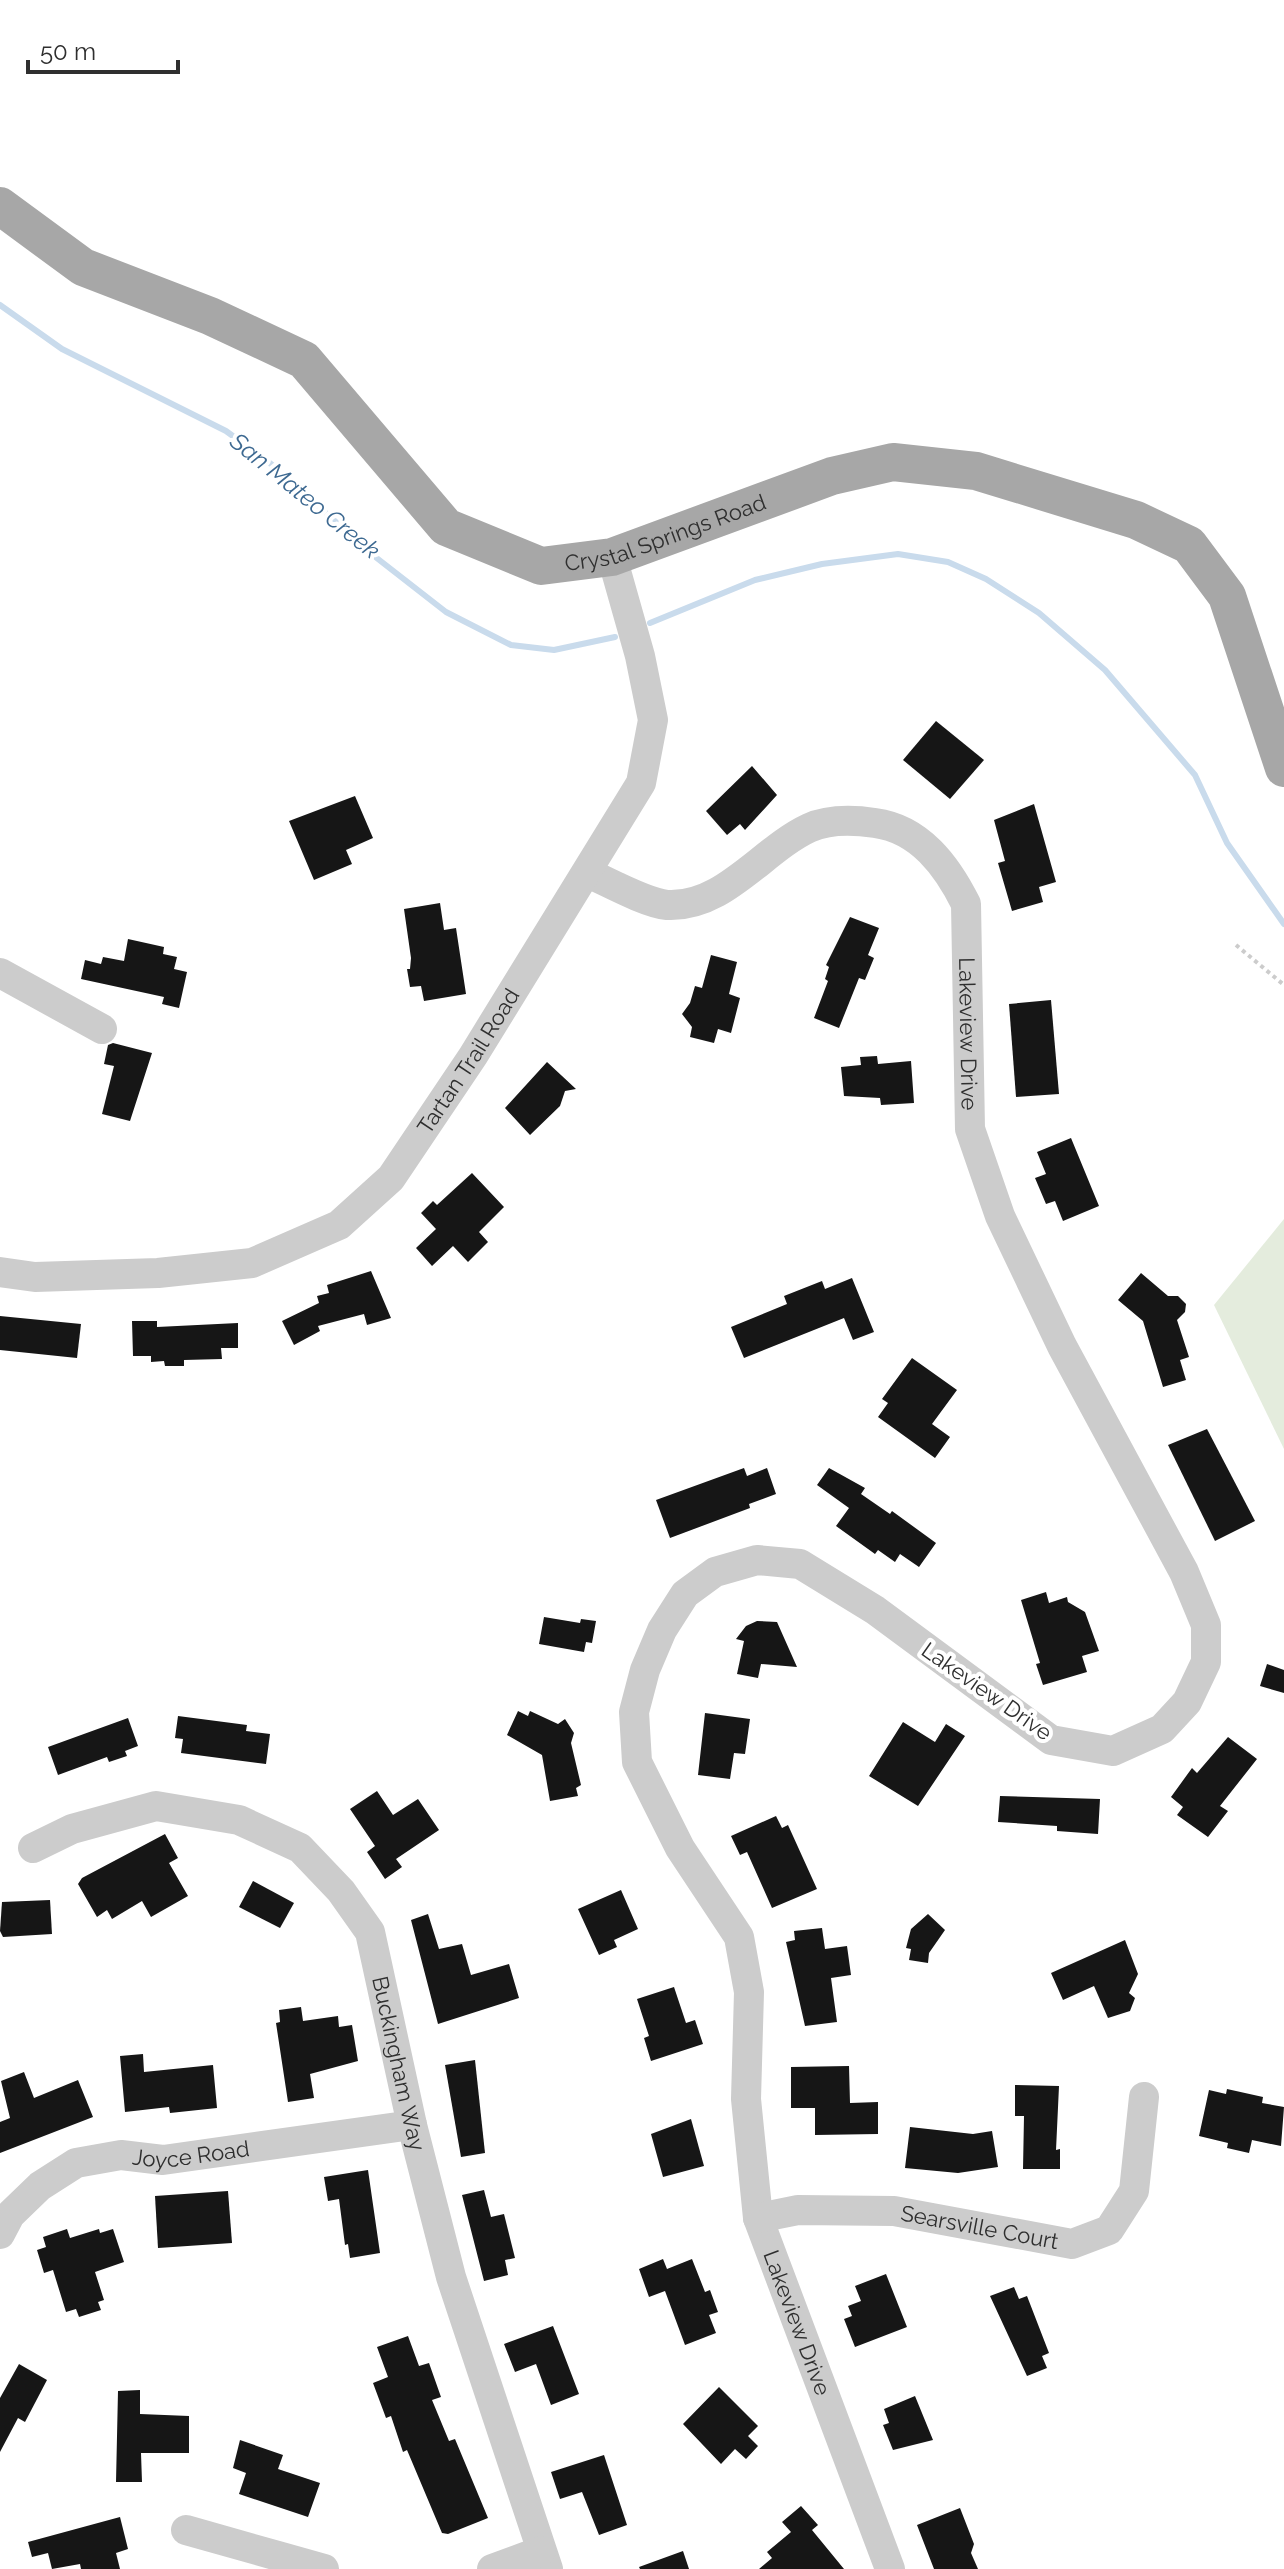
<svg xmlns="http://www.w3.org/2000/svg" width="1284" height="2569" viewBox="0 0 1284 2569" font-family="Raleway,sans-serif">
<style>
.green{fill:#e4ecdd}
.lines{fill:none;stroke-linecap:round;stroke-linejoin:round}
.stream{stroke:#c9dbec;stroke-width:6}
.building{fill:#161616}
.path{stroke:#ccc;stroke-width:4;stroke-dasharray:4 4;stroke-linecap:butt}
.minor{stroke:#ccc;stroke-width:30}
.major{stroke:#a7a7a7;stroke-width:38}
.labels{text-anchor:middle;stroke-width:8;stroke-linejoin:round;paint-order:stroke}
.street-label{font-size:22px;fill:#2f2f2f;stroke:#fff}
.water-label{font-size:24px;font-style:italic;fill:#3d6991;stroke:#fff}
</style>
<rect width="100%" height="100%" fill="#fff"/>
<polygon class="green" points="1284,1219 1284,1449 1214,1305"/>
<g class="lines">
<g class="stream">
<polyline points="0,305 62,349 226,431 275,467 369,552 446,612 511,645 554,650 615,637"/>
<polyline points="650,623 755,580 822,564 898,554 948,562 986,579 1039,613 1105,670 1195,775 1227,843 1284,924"/>
</g>
</g>
<g class="building">
<polygon points="936,721 984,760 950,799 903,760"/>
<polygon points="752,766 777,795 745,830 740,824 727,835 706,811"/>
<polygon points="355,796 373,838 346,850 352,864 314,880 289,821"/>
<polygon points="1034,804 1056,882 1039,887 1043,902 1012,911 998,863 1005,861 994,820"/>
<polygon points="440,903 444,930 456,928 466,994 424,1001 421,986 410,987 407,969 410,969 411,958 404,909"/>
<polygon points="850,917 879,928 868,955 874,958 865,980 859,978 839,1028 814,1018 828,981 825,979 829,967 826,965"/>
<polygon points="128,939 164,947 163,954 177,957 174,969 187,972 179,1008 162,1004 164,997 81,979 85,960 101,964 103,957 124,961"/>
<polygon points="711,955 737,962 729,994 740,998 731,1033 718,1029 714,1043 690,1037 692,1027 682,1014 690,1003 695,986 702,988"/>
<polygon points="1051,1000 1059,1094 1016,1097 1009,1004"/>
<polygon points="113,1043 152,1053 130,1121 102,1114 114,1066 104,1064 108,1045"/>
<polygon points="877,1056 878,1064 911,1061 914,1103 881,1105 880,1098 844,1096 841,1067 861,1065 860,1057"/>
<polygon points="547,1062 576,1089 565,1091 560,1106 530,1135 505,1108"/>
<polygon points="1071,1138 1099,1206 1063,1221 1055,1201 1046,1204 1035,1178 1046,1174 1037,1152"/>
<polygon points="472,1173 504,1207 479,1232 488,1242 468,1262 453,1246 432,1266 416,1248 436,1229 421,1213 433,1201 437,1205"/>
<polygon points="371,1271 391,1318 367,1325 364,1314 318,1326 320,1331 294,1345 282,1321 319,1303 317,1296 329,1293 327,1285"/>
<polygon points="1141,1273 1168,1296 1178,1296 1186,1304 1185,1312 1177,1320 1189,1357 1180,1360 1186,1380 1163,1387 1143,1321 1118,1300"/>
<polygon points="852,1278 874,1332 853,1340 844,1318 744,1358 731,1327 787,1304 784,1296 822,1281 825,1289"/>
<polygon points="0,1316 81,1324 77,1358 0,1350"/>
<polygon points="132,1321 157,1321 157,1327 238,1323 238,1348 221,1348 222,1359 184,1360 184,1366 165,1366 164,1361 151,1362 151,1356 133,1356"/>
<polygon points="912,1358 957,1390 932,1424 950,1437 935,1458 878,1417 888,1403 882,1399"/>
<polygon points="1207,1429 1255,1521 1215,1541 1168,1445"/>
<polygon points="744,1468 747,1476 767,1468 776,1494 749,1504 750,1508 670,1538 656,1500"/>
<polygon points="829,1468 865,1488 861,1494 890,1514 892,1511 936,1543 919,1567 900,1554 895,1562 878,1550 875,1554 836,1526 849,1508 817,1485"/>
<polygon points="1046,1592 1049,1603 1067,1597 1068,1602 1085,1612 1099,1651 1082,1656 1087,1672 1043,1685 1036,1664 1040,1663 1021,1600"/>
<polygon points="544,1617 580,1623 581,1619 596,1621 592,1643 586,1642 584,1652 539,1644"/>
<polygon points="757,1621 777,1622 797,1667 761,1664 758,1678 737,1674 744,1641 736,1639 746,1626"/>
<polygon points="1267,1664 1284,1670 1284,1693 1260,1686"/>
<polygon points="518,1711 528,1716 530,1711 558,1724 565,1719 574,1733 571,1743 581,1785 576,1788 578,1796 550,1801 542,1755 507,1735"/>
<polygon points="705,1713 750,1719 745,1754 734,1753 730,1779 698,1775"/>
<polygon points="178,1716 247,1725 246,1731 270,1734 266,1764 181,1753 183,1739 175,1738"/>
<polygon points="128,1718 138,1746 125,1751 127,1756 109,1762 107,1757 58,1775 48,1747"/>
<polygon points="903,1722 935,1742 946,1724 965,1736 918,1806 869,1776"/>
<polygon points="1228,1737 1257,1759 1220,1806 1228,1811 1208,1837 1177,1815 1183,1807 1171,1797 1192,1768 1197,1773"/>
<polygon points="377,1791 393,1815 418,1799 439,1830 396,1859 402,1867 385,1879 367,1852 375,1846 350,1809"/>
<polygon points="1000,1796 1100,1799 1098,1834 1057,1831 1057,1826 998,1822"/>
<polygon points="776,1816 782,1828 788,1825 817,1889 772,1908 747,1852 740,1855 731,1836"/>
<polygon points="165,1834 178,1858 169,1863 188,1896 151,1917 142,1901 112,1919 107,1910 97,1917 78,1884 82,1878"/>
<polygon points="253,1881 294,1903 280,1928 239,1907"/>
<polygon points="621,1890 638,1929 614,1940 617,1947 599,1955 578,1909"/>
<polygon points="50,1900 52,1934 3,1937 0,1931 2,1902"/>
<polygon points="428,1914 439,1949 462,1944 471,1975 509,1964 519,1998 438,2024 411,1920"/>
<polygon points="928,1914 945,1930 929,1953 928,1963 909,1960 911,1949 906,1948 911,1929"/>
<polygon points="822,1928 825,1949 847,1946 851,1975 831,1978 837,2022 805,2026 786,1942 795,1940 794,1931"/>
<polygon points="1125,1940 1138,1974 1129,1993 1135,1998 1130,2011 1108,2018 1094,1986 1063,2000 1051,1973"/>
<polygon points="674,1987 686,2023 695,2020 703,2044 651,2061 644,2038 649,2036 637,1999"/>
<polygon points="301,2007 303,2021 338,2016 339,2027 352,2025 358,2061 310,2074 314,2098 288,2102 276,2023 280,2022 279,2010"/>
<polygon points="143,2054 144,2072 213,2065 217,2108 170,2113 169,2107 125,2112 120,2056"/>
<polygon points="475,2060 485,2153 461,2157 445,2065"/>
<polygon points="849,2066 850,2103 878,2102 878,2134 815,2135 815,2108 791,2108 791,2067"/>
<polygon points="24,2072 34,2098 78,2080 93,2117 0,2153 0,2122 10,2118 1,2081"/>
<polygon points="1015,2085 1059,2086 1056,2150 1060,2149 1060,2169 1023,2169 1024,2116 1015,2116"/>
<polygon points="1227,2089 1263,2097 1262,2103 1284,2107 1281,2146 1252,2140 1249,2153 1227,2148 1228,2143 1199,2136 1209,2090 1226,2094"/>
<polygon points="691,2119 704,2166 663,2177 651,2134"/>
<polygon points="910,2127 973,2134 992,2131 998,2167 958,2173 905,2168"/>
<polygon points="368,2170 380,2253 350,2258 348,2244 345,2245 339,2199 328,2201 324,2177"/>
<polygon points="484,2190 491,2217 504,2214 515,2258 505,2260 508,2275 484,2281 462,2195"/>
<polygon points="228,2191 232,2243 158,2248 155,2196"/>
<polygon points="67,2229 70,2238 99,2229 100,2233 113,2229 124,2262 95,2272 104,2300 98,2302 101,2310 79,2317 76,2309 66,2312 53,2270 44,2273 37,2250 46,2247 43,2237"/>
<polygon points="663,2259 667,2269 692,2259 705,2292 710,2290 718,2312 709,2315 716,2333 685,2345 665,2291 649,2297 639,2269"/>
<polygon points="886,2274 907,2327 855,2347 844,2319 852,2316 848,2306 861,2301 855,2286"/>
<polygon points="1014,2287 1019,2299 1027,2296 1049,2353 1042,2356 1047,2368 1027,2376 990,2296"/>
<polygon points="553,2326 579,2394 551,2405 536,2364 515,2372 504,2344"/>
<polygon points="408,2336 419,2366 429,2363 441,2397 432,2400 449,2441 455,2439 488,2518 448,2534 442,2533 407,2450 403,2452 391,2416 386,2418 373,2383 388,2377 377,2347"/>
<polygon points="19,2364 47,2380 25,2422 18,2418 0,2452 0,2398"/>
<polygon points="719,2387 758,2426 748,2436 758,2446 746,2459 735,2449 721,2464 683,2424"/>
<polygon points="140,2390 140,2414 189,2416 189,2453 141,2453 142,2482 116,2482 118,2391"/>
<polygon points="915,2396 933,2440 893,2450 883,2425 889,2423 884,2409"/>
<polygon points="240,2440 283,2455 278,2469 320,2483 308,2517 239,2494 246,2473 233,2468"/>
<polygon points="604,2455 627,2525 599,2535 582,2492 560,2499 551,2472"/>
<polygon points="801,2506 818,2525 812,2530 844,2569 759,2569 772,2558 767,2552 791,2532 782,2522"/>
<polygon points="960,2508 974,2544 971,2553 978,2569 934,2569 917,2525"/>
<polygon points="120,2517 128,2549 116,2553 120,2569 81,2569 80,2564 52,2569 48,2553 32,2557 28,2542"/>
<polygon points="683,2551 689,2569 640,2569 639,2567"/>
</g>
<g class="lines">
<polyline class="path" points="1236,945 1284,985"/>
<g class="minor">
<path id="s1" d="M588 873C608 882 646 903 667 905 724 908 762 850 809 828 829 819 855 820 875 823 920 829 947 866 966 904L970 1129 1000 1216 1062 1346 1184 1572 1206 1625V1662L1187 1702 1162 1729 1113 1751 1051 1740 875 1610 800 1564 757 1560 715 1572 685 1594 662 1630 645 1670 634 1712 637 1762 680 1848 739 1937 749 1992 746 2099 758 2218 890 2569"/>
<polyline points="0,973 102,1029"/>
<path id="s2" d="M0 1272 35 1277 158 1273 252 1263 339 1225 391 1178 473 1056 641 783 653 720 640 656 612 557"/>
<path id="s3" d="M33 1848 72 1829 156 1806 239 1820 300 1848 341 1891 370 1932 412 2125 451 2277 548 2569"/>
<path id="s4" d="M758 2218 798 2210 894 2211 1072 2244 1109 2230 1134 2191 1144 2097"/>
<path id="s5" d="M0 2234 10 2215 40 2186 76 2163 121 2155 163 2160 412 2125"/>
<polyline points="186,2530 324,2569"/>
<polyline points="492,2569 541,2551"/>
</g>
<path class="major" id="s6" d="M0 206 83 267 210 316 304 360 446 527 541 566 612 557 832 476 893 462 976 471 1136 520 1189 545 1227 596 1284 768"/>
</g>
<g class="labels">
<g class="street-label">
<text dy="8" stroke="none"><textPath href="#s6" startOffset="794">Crystal Springs Road</textPath></text>
<text dy="8" stroke="none"><textPath href="#s1" startOffset="574">Lakeview Drive</textPath></text>
<text dy="8" stroke="none"><textPath href="#s2" startOffset="558">Tartan Trail Road</textPath></text>
<text transform="translate(987 1691) rotate(35)" y="8">Lakeview Drive</text>
<text dy="8" stroke="none"><textPath href="#s3" startOffset="526">Buckingham Way</textPath></text>
<text dy="8" stroke="none"><textPath href="#s5" startOffset="222">Joyce Road</textPath></text>
<text dy="8" stroke="none"><textPath href="#s4" startOffset="224">Searsville Court</textPath></text>
<text dy="8" stroke="none"><textPath href="#s1" startOffset="2662">Lakeview Drive</textPath></text>
</g>
<g class="water-label">
<text transform="translate(305 496) rotate(39)" y="8">San Mateo Creek</text>
</g>
</g>
<path d="M28 60v12h150v-12" fill="none" stroke="#2f2f2f" stroke-width="4"/>
<text x="40" y="60" font-size="24" fill="#2f2f2f" stroke="#ffffff" stroke-width="6" paint-order="stroke">50 m</text>
</svg>
